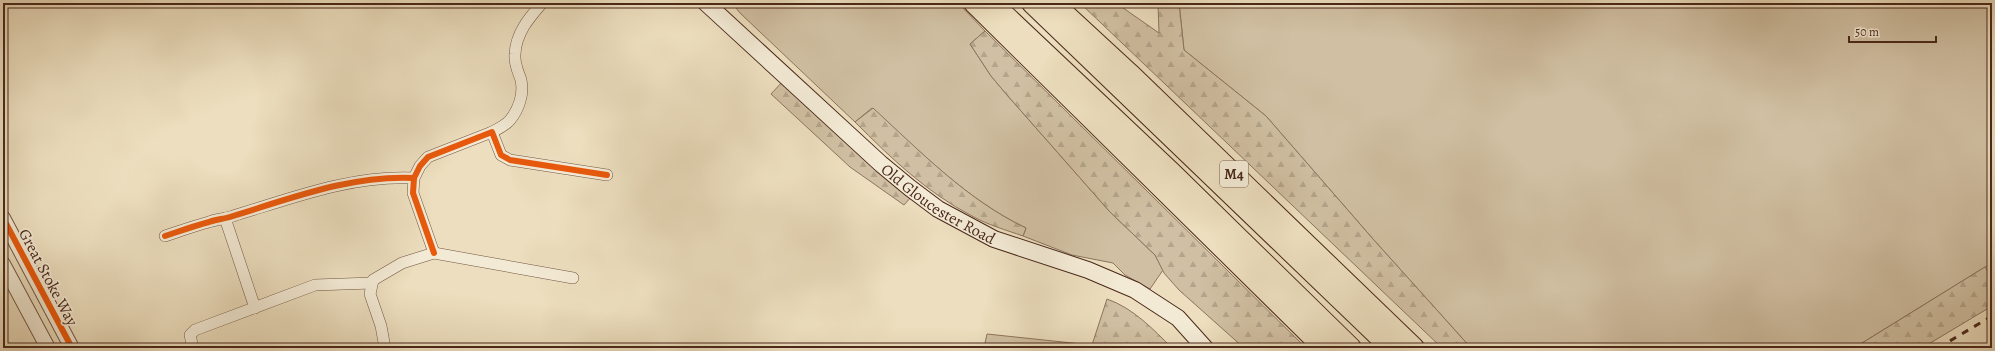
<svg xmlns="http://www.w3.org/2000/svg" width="1995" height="351" viewBox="0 0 1995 351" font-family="Alegreya,serif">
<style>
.green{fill:#d0bfa2;stroke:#8d745e}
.forest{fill:url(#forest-firs);stroke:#8d745e}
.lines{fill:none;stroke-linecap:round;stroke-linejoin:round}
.minor-casing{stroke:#725643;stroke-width:12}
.tertiary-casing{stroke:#725643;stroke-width:16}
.secondary-casing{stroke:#4a281a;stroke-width:18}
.motorway-casing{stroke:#4a281a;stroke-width:22}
.minor{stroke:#f3ead5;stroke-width:11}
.tertiary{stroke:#f3ead5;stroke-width:14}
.secondary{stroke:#f3ead5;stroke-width:16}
.motorway{stroke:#ecdebe;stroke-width:20}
.rail{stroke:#4a281a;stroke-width:3;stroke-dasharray:7 7;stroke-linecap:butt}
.cycleway-casing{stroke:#f3ead5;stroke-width:8}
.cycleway{stroke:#e8590c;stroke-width:6}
.labels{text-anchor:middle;stroke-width:3.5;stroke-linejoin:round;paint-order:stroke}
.shield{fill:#f3ead5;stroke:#7d6252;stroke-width:1}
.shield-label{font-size:15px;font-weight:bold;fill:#4a281a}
.street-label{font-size:16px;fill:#4a281a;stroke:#f3ead5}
</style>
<defs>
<pattern id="forest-firs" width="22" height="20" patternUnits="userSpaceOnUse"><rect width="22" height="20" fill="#d0bfa2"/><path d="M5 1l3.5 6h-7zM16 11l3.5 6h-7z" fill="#b4a48b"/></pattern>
</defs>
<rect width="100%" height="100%" fill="#ecdebe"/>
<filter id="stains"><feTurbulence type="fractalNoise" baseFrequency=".005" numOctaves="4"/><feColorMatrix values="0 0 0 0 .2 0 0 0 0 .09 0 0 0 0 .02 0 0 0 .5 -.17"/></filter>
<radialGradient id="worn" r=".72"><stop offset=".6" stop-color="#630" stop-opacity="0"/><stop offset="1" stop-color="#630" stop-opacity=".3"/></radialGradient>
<g class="green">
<path d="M732 3H958L985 31 970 44 991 76 1007 95 1110 212 1155 255 1163 270 1150 289 1125 275 1113 263 1072 255 1023 236 1026 228C967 200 921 152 872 108L855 122 740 13Z"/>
<polygon points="1179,3 1992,3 1992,265 1985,267 1854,348 1471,348 1373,239 1266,116 1184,50"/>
<polygon points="987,334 1091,345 1091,348 984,348"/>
</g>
<g class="forest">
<polygon points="1080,3 1116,3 1159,33 1158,3 1179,3 1184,50 1266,116 1373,239 1471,348 1442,348"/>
<polygon points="985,31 1306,348 1244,348 1179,290 1164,273 1155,255 1110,212 1007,95 991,76 970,44"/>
<polygon points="784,80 912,196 904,205 850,167 771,94"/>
<path d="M873 108C921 152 967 200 1026 228L1023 236C1006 230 988 225 972 216 926 192 891 158 855 122Z"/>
<polygon points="1985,267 1992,278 1992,306 1922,348 1854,348"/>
<path d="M1107 299C1133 308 1153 329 1172 348H1091Z"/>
</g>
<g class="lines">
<defs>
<g id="minor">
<path d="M492 132C498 129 506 125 510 120 519 109 524 94 521 80 518 71 514 64 515 54 516 33 529 18 542 3"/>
<polyline points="225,218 255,308"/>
<path d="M165 236C180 231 194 226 209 222 217 219 225 219 233 216 292 198 351 175 414 178"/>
<polyline points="434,253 413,193 414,178 420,166 428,157 492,132 501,155 510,160 607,175"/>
<polyline points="193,348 190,335 195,330 315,285 372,283"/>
<polyline points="385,348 381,326 370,294 373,280 402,263 434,253 573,278"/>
</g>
<g id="tertiary">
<polyline points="3,218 72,348"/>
<polyline points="3,264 48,348"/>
</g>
<g id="secondary">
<path id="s1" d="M706 3 881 164 910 188 938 209 994 239 1088 270 1135 290 1178 318 1205 348"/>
</g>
<g id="motorway">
<polyline points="974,3 1324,348"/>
<polyline points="992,3 1172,173 1351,348"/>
<polyline points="1032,3 1391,348"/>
<polyline points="1053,3 1129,73 1414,348"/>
</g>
</defs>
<use href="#minor" class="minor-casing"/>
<use href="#tertiary" class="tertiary-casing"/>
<use href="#secondary" class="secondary-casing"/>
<use href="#motorway" class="motorway-casing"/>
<use href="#minor" class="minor"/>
<use href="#tertiary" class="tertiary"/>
<use href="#secondary" class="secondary"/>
<use href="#motorway" class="motorway"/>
<polyline class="rail" points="1938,348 1992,316"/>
<defs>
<g id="cycleway">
<polyline points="3,218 72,348"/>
<path d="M165 236C180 231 194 226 209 222 217 219 225 219 233 216 292 198 351 175 414 178"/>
<polyline points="434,253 413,193 414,178 420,166 428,157 492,132 501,155 510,160 607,175"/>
</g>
</defs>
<use href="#cycleway" class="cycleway-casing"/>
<use href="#cycleway" class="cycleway"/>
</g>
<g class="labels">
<rect class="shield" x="1220" y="161" width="28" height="26" rx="3"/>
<g class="shield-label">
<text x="1234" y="179">M4</text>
</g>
<g class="street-label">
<text dy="6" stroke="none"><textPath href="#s1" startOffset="308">Old Gloucester Road</textPath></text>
<text transform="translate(49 277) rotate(62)" y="6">Great Stoke Way</text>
</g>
</g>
<rect width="1995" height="351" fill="none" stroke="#ecdebe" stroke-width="16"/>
<rect x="4" y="4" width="1987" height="343" fill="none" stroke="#4a281a" stroke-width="2"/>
<rect x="8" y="8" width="1979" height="335" fill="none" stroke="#4a281a"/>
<path d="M1849 36v6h87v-6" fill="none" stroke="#4a281a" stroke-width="2"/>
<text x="1855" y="36" font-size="12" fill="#4a281a" stroke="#f3ead5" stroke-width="3" paint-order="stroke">50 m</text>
<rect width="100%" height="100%" filter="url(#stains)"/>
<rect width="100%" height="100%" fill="url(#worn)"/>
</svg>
